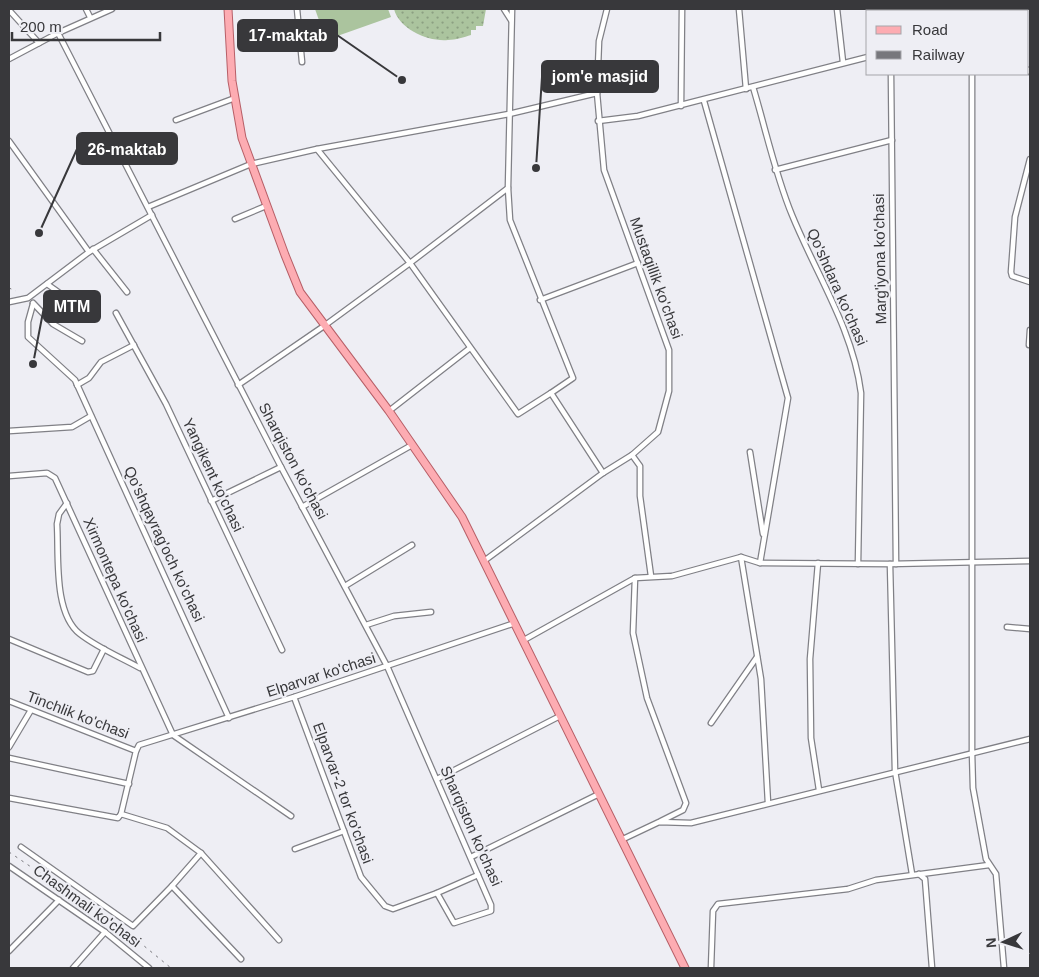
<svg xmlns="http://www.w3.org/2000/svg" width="1039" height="977" viewBox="0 0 1039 977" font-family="Arial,sans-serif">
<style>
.grass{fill:url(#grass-dots)}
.green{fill:#abc49e}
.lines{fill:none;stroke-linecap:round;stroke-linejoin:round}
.street-casing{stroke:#808086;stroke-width:7}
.primary-casing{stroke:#b75f67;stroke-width:9}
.street{stroke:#fff;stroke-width:4.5}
.primary{stroke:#fdacb2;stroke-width:7}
.rail{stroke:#77777c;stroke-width:1;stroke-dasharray:2.5 5;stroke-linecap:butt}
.labels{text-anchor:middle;stroke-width:4.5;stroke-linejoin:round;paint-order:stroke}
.street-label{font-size:15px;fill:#38383b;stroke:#eeeef4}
.leader{fill:none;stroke:#38383b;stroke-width:2}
.callout-dot{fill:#38383b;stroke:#eeeef4;stroke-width:2}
.callout{fill:#38383b;stroke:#38383b;stroke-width:2}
.callout-label{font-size:16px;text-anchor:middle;font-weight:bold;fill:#fff}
</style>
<defs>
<pattern id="grass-dots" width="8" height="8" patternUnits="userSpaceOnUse" patternTransform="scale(1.25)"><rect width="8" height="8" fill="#abc49e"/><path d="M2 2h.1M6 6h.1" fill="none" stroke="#8ca082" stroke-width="1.8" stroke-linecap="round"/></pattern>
</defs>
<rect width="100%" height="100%" fill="#eeeef4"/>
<path class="grass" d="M394 9H486L483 26H476V30H471V35C464 37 456 40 448 40 428 42 399 29 394 9Z"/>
<polygon class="green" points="315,9 388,9 391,17 326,40"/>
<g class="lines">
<defs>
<g id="street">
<polyline points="86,9 90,17"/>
<polyline points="297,9 302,62"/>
<polyline points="504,9 511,20"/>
<polyline points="739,9 746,89"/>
<polyline points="837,9 843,62"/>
<polyline points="9,10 39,43"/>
<polyline points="973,11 973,9"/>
<polyline points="1022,11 1024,9"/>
<polyline points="58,33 281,467 387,666 491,905 491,911 454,923 437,893 393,909 385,906 361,877 294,697"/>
<polyline points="9,59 58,33 112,9"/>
<polyline points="1028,70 1030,72"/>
<polyline points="891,74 896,564"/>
<polyline points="972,74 972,752 973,788 986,859 996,874 1004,968"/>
<path d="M753 87C766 130 775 174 792 215 816 274 853 329 861 393L858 564"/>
<polyline points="704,101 788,398 760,563"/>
<polyline points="681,106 682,9"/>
<polyline points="176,120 235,98"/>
<polyline points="598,121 638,116 868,57"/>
<polyline points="9,141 89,252"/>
<polyline points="317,149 509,114 597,93"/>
<polyline points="1030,159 1015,217 1011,272 1012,276 1030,282"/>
<polyline points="775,170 892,140"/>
<polyline points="508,188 510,220 573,378 551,393"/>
<polyline points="148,207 251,164 317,149 410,263 508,188 512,9"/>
<polyline points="235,219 266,206"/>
<polyline points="93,249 127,292"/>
<polyline points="47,284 78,306"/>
<polyline points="540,300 638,263"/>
<polyline points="9,302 28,298 89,252 152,215"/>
<polyline points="33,303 53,324 82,341"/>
<polyline points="33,304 28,322 28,337 75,380 229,718"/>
<polyline points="116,313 166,404 282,650"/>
<polyline points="1029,345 1030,330"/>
<polyline points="77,385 89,378 101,362 134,345"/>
<polyline points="238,385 324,326 410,263 518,414 551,393 603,473"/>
<polyline points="389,411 470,348"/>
<polyline points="9,431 72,427 91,416"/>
<polyline points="750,452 763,534"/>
<polyline points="632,455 640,466 640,496 651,576"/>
<polyline points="9,476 47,473 55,478 173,735 291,816"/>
<polyline points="211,501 281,467"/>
<path d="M67 503 59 514 57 524C59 555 53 613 80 634 98 648 120 657 140 668"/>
<polyline points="302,507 412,445"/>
<polyline points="741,557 761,679 768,803"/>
<polyline points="484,561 603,473 632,455 658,432 669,391 669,350 604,170 597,93 599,41 607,9"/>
<polyline points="818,563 810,659 811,738 819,790"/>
<polyline points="890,564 895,771 912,874"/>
<polyline points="635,578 633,633 647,698 686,803 683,810 661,821"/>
<polyline points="345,586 412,545"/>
<polyline points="366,625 394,616 431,612"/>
<polyline points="1007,627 1030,629"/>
<polyline points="9,639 88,672 93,671 104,649"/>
<polyline points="524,640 635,578 672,576 741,557 760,563 890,564 1030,561"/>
<polyline points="9,701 136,751 121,814 167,828 201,853 279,940"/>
<polyline points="711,723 757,657"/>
<polyline points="9,747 31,710"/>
<polyline points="136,751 139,745 294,697 515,623"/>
<polyline points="9,758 129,784"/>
<polyline points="437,779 560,716"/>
<polyline points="9,798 118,818 121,814"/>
<polyline points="621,840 659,822 691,823 1030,739"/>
<polyline points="21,847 133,926 172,886"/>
<polyline points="295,849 344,831"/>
<polyline points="201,853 172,886 241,959"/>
<polyline points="471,857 599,794"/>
<polyline points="9,866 105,932 149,968"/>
<polyline points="919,874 925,879 932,968"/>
<polyline points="437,893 478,875"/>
<polyline points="9,951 59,900"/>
<polyline points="73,968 105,932"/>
<polyline points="711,968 713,911 718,904 848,889 876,880 989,865"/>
</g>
<polyline id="primary" points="228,9 232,81 242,138 285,255 300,292 389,411 462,517 685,968"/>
</defs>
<use href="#street" class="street-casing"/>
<use href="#primary" class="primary-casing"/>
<use href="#street" class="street"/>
<use href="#primary" class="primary"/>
<g class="rail">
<polyline points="9,288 16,291"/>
<polyline points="9,852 127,932 171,968"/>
</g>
</g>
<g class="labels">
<g class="street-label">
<text transform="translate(880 259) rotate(-91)" y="5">Marg'iyona ko'chasi</text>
<text transform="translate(656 278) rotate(70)" y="5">Mustaqillik ko'chasi</text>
<text transform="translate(837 287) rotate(66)" y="5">Qo'shdara ko'chasi</text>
<text transform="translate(293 461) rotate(62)" y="5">Sharqiston ko'chasi</text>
<text transform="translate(213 475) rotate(65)" y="5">Yangikent ko'chasi</text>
<text transform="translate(164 544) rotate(65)" y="5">Qo'shqayrag'och ko'chasi</text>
<text transform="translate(115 580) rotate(66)" y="5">Xirmontepa ko'chasi</text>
<text transform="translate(321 675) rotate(-18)" y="5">Elparvar ko'chasi</text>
<text transform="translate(78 715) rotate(21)" y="5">Tinchlik ko'chasi</text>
<text transform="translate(343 793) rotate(70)" y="5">Elparvar-2 tor ko'chasi</text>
<text transform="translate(471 826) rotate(66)" y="5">Sharqiston ko'chasi</text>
<text transform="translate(87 906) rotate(36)" y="5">Chashmali ko'chasi</text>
</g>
</g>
<path class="leader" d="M402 80L337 35M536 168L542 77M39 233L77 149M33 364L44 307"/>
<g class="callout-dot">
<circle cx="402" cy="80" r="5"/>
<circle cx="536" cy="168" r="5"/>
<circle cx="39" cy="233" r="5"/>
<circle cx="33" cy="364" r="5"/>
</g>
<g class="callout">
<rect x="238" y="20" width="99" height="31" rx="5"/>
<rect x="542" y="61" width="116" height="31" rx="5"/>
<rect x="77" y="133" width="100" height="31" rx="5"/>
<rect x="44" y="291" width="56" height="31" rx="5"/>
</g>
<g class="callout-label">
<text x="288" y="41">17-maktab</text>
<text x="600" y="82">jom'e masjid</text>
<text x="127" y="155">26-maktab</text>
<text x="72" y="312">MTM</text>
</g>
<rect width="1039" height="977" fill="none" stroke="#38383b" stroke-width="20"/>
<rect x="866" y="10" width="162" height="65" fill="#eeeef4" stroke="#a5a5aa"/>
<rect x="876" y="26" width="25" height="8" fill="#fdacb2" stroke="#a5a5aa"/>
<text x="912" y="35" font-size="15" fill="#38383b">Road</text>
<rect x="876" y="51" width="25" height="8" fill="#77777c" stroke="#a5a5aa"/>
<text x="912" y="60" font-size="15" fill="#38383b">Railway</text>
<g transform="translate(1004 942) rotate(266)" stroke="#eeeef4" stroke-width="4" paint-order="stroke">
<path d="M0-4L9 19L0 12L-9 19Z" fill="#38383b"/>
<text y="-8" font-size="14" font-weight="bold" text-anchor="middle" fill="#38383b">N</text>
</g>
<path d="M12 32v8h148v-8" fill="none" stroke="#38383b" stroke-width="2.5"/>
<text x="20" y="32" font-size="15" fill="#38383b" stroke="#eeeef4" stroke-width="4" paint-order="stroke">200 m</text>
</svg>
